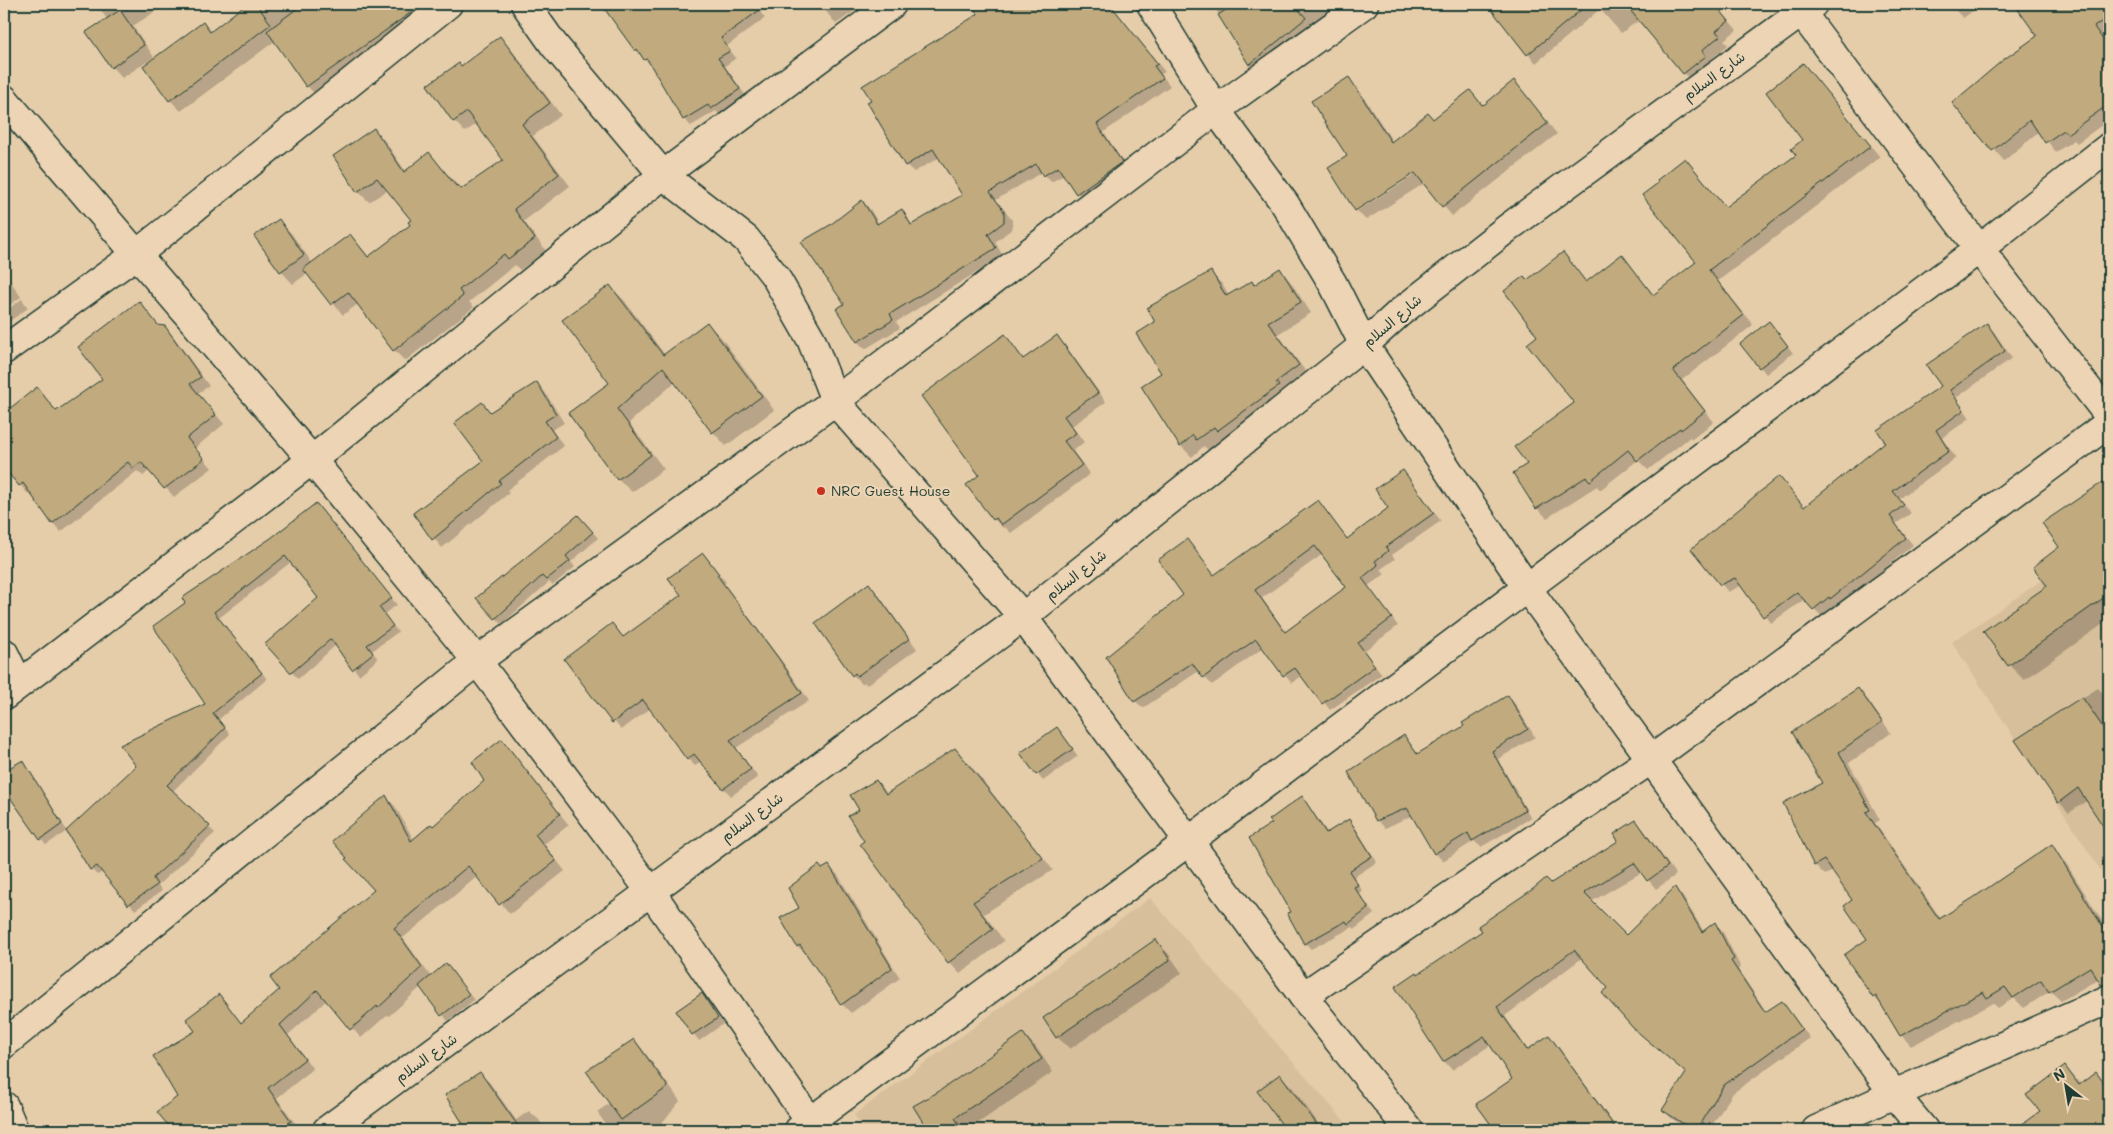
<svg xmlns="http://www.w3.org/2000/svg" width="2113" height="1134" viewBox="0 0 2113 1134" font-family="Mali,'Playpen Sans Arabic',sans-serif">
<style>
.built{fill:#d7bf9b}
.shadow{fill:#0003;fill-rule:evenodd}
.building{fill:#c0aa7e;stroke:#1f3d34;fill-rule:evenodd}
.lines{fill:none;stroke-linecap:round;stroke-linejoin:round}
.minor-casing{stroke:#1f3d34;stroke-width:31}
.minor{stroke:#ecd4b4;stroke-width:28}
.poi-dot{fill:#c8321e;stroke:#ecd4b4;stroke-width:2}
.labels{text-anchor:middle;stroke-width:4;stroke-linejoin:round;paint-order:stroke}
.street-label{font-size:14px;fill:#1f3d34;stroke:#ecd4b4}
.poi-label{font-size:14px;fill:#1f3d34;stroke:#ecd4b4;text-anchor:start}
</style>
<rect width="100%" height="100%" fill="#e6cdaa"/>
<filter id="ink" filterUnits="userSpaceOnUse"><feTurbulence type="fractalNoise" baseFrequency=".02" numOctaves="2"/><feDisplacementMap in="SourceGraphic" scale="10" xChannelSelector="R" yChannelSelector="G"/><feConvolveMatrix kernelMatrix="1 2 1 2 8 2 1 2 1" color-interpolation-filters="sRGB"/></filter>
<g filter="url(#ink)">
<g class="built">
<polygon points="2109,534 2109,883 1952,642"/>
<polygon points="1150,898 1352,1130 864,1130 854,1115"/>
</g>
<g class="shadow">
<polygon points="96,4 167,4 133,26 154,57 122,78 112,67 107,19"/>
<polygon points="248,4 403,4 419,26 318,97 307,86 275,41 181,111 170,100 145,66 203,23 212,32"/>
<polygon points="602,4 754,4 765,18 727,46 736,58 725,66 746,96 719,115 716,111 691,126 684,119 652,66 636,50"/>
<polygon points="820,4 862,4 863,5 836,24"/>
<polygon points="1042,4 1110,4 1165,72 1161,74 1170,86 1104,132 1128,170 1084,201 1064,175 1051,182 1042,172 996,200 1012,220 1012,229 995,242 1003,256 896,322 900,328 865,349 858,342 838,309 845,304 831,226 862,201 870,209 879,224 901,211 913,226 964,195 940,157 914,172 906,165 1011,22"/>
<polygon points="1212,4 1336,4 1312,24 1314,27 1259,72 1250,64"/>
<polygon points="1486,4 1715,4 1737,30 1724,40 1728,45 1710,60 1714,65 1692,82 1638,21 1621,33 1600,9 1536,63"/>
<polygon points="1949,4 1983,4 1963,18"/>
<polygon points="2015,4 2109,4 2109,120 2077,143 2074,140 2056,152 2039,131 2004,161 1954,103 2039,36"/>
<polygon points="500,38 511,49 561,115 533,136 570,186 524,221 546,251 520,270 515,265 469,302 474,307 405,361 394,350 358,304 343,315 308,273 293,284 281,271 278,220 291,233 313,264 350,235 369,257 412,225 412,220 388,190 369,202 358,191 374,130 385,141 406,172 429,154 462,190 504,160 478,123 465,132 454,121 462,67"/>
<polygon points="1803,64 1880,157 1718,281 1753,325 1682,380 1714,422 1692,439 1690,437 1648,470 1638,460 1600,490 1597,486 1547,518 1537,508 1529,465 1576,403 1539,336 1527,281 1562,254 1587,283 1622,256 1654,295 1698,263 1695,170 1726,208 1797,155 1804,140"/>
<polygon points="1348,78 1358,88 1393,142 1433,120 1470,91 1484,106 1514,82 1557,134 1452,216 1425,183 1366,220 1357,211 1421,171 1420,169 1357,209 1357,211 1330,169 1349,156"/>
<polygon points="1280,270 1290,281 1311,313 1278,334 1309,376 1228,441 1225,438 1208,450 1204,446 1192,457 1181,446 1162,373 1156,322 1211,273 1222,284 1229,296 1252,282 1255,286"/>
<polygon points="4,271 21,297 4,309"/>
<polygon points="610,287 624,300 665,355 707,324 721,337 774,410 726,446 713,432 675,382 629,423 664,469 632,492 618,479 611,383"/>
<polygon points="22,299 28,308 7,323 4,320 4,312"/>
<polygon points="139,303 160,327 164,328 174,337 209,386 198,393 224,424 195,448 212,468 174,497 150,470 143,476 137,471 61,532 53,523 31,492 28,494 4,466 4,413 37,389 57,412 104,379"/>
<polygon points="1987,325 1994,332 2012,358 1956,398 1970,418 1942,438 1956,458 1899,499 1911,513 1896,524 1913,545 1839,606 1836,604 1821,616 1805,599 1771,623 1742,585 1728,592 1693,549 1805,508 1887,442 1943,386"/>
<polygon points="1775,329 1793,353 1766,374 1742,344"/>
<polygon points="1004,336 1024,360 1057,337 1066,346 1106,402 1072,426 1084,442 1073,451 1090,474 1011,533 1005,527 1003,528 994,519 981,475"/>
<polygon points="536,383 545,392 564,423 552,430 564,446 507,490 509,493 442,548 414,513 485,462 482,403 491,413"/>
<path d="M1402 471 1441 521 1392 555 1395 559 1381 569 1385 574 1368 586 1398 626 1364 651 1382 674 1330 710 1303 675 1292 683 1264 647 1212 685 1199 671 1143 708 1135 701 1185 595 1187 540 1215 576 1318 502 1348 540 1390 508ZM1323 554 1348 587 1286 632 1262 598Z"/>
<polygon points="2108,505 2109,620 2024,680 2009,665 2048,587 2060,548"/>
<polygon points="322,511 397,605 384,614 398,632 372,651 378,659 359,675 336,645 298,679 267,644 319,598 291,562 219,618 267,679 218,720 230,734 172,792 215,833 158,885 162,891 135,910 103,872 97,875 91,869 67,831 46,845 41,839 41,792 47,798 67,831 207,705 155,627"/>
<polygon points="584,522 598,538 571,562 575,567 553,585 549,582 502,624 496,618"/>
<polygon points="702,555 726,582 724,584 787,668 809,701 736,748 758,777 731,796 701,762 695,766 688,759 651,708 621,730 566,659 612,624 624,638 683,595"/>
<polygon points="869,585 878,594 917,649 867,685 864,682 862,684 853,675"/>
<polygon points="2098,688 2109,699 2109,798 2097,809 2088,800 2069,813 2059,802 2017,740"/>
<polygon points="1858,689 1868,700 1891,733 1849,763 1880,820 1875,823 1941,919 2056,853 2066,863 2109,932 2109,981 2105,983 2100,978 2061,1001 2050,991 2024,1008 2014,998 1998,1008 1993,1003 1911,1046 1901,1035 1885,1008 1874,997 1869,940 1853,900 1833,871 1825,875 1815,865 1824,783"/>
<polygon points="1507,696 1515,704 1535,737 1498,759 1531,818 1481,847 1474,841 1443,861 1435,853 1413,815 1385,828 1377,820 1404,737 1419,755 1466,726"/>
<polygon points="1057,729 1078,756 1043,781 1022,754"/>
<polygon points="502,741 569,825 544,844 565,871 510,914 478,876 403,938 431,977 446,965 474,1000 448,1021 421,987 389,1016 387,1015 361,1038 327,1000 288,1035 313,1069 277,1098 300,1130 173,1130 159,1112 178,1097 197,1031 218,996 242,1024 281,990 376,890 385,797 395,806 414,840 433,827 486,781"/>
<polygon points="955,750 967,761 1053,870 984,914 1004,941 960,974 949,962 866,841 860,810 876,781 888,794"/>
<polygon points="1302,798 1328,833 1349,821 1355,827 1377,862 1354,877 1363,892 1359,894 1374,914 1355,929 1353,927 1311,949 1305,943 1292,912 1273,824"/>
<polygon points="1636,821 1644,830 1676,875 1656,889 1642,872 1591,902 1626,937 1675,889 1683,897 1704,932 1715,924 1723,932 1741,968 1738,969 1767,1013 1782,1002 1810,1038 1733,1093 1709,1130 1691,1130 1672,1119 1664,1110 1687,1074 1634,1027 1610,989 1582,958 1505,1016 1528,1050 1549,1036 1557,1045 1618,1130 1496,1130 1478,1104 1514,1079 1491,1045 1452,1070 1444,1061 1419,975 1551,884 1620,841"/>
<polygon points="829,866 838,875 900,978 851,1013 842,1004 808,955 798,947 781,919 800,908 823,870"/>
<polygon points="1155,941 1168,953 1182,973 1070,1049 1057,1037"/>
<polygon points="702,995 723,1024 699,1041 677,1011"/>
<polygon points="1023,1034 1036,1047 1053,1072 968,1130 930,1130 914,1107 939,1093"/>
<polygon points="634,1040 643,1050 680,1101 656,1130 599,1130 606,1125 597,1112 610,1103"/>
<polygon points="2065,1068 2082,1085 2096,1074 2109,1086 2109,1130 2016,1130 2041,1111"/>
<polygon points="480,1074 490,1083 516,1120 529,1111 539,1120 545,1130 469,1130 446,1095"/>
<polygon points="1280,1076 1293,1088 1323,1130 1287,1130 1258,1091"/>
</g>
<g class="building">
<polygon points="246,4 256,4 271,24 169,101 143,66 203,22 210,32"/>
<polygon points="303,4 423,4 306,87 267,31"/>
<polygon points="601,4 768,4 721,38 730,51 718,58 740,89 711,109 708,105 683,120 647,59 644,60 637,49 635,51"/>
<polygon points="970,4 1110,4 1158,64 1154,66 1163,78 1097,124 1122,162 1076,194 1058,167 1043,176 1036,164 990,192 1004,211 1004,222 988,234 996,248 890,314 893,320 857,342 836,309 844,304 801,242 830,225 862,200 877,224 902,209 911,225 962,195 933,149 905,166 867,102 871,100 862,86 978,14"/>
<polygon points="1235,4 1294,4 1306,18 1249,65 1218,15"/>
<polygon points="1487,4 1588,4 1527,55"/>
<polygon points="1625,4 1715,4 1729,21 1716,31 1720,36 1702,50 1706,56 1683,74"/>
<polygon points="2014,4 2109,4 2109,16 2094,27 2109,48 2109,104 2067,134 2064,130 2045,143 2030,120 1992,151 1952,103 2003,60 2037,36"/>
<polygon points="120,10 144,45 111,68 86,32"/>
<polygon points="500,36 550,103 522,124 559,174 514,209 535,239 508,259 504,254 459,290 463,296 393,351 348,292 331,305 303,269 350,234 368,257 410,225 408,222 411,220 377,178 357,192 333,156 374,128 404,172 429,152 456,186 458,185 461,189 503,160 467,112 453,122 427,85 459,63 461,66"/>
<polygon points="1803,63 1871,146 1709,270 1744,315 1673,370 1705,411 1681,430 1680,428 1637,461 1628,450 1590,481 1586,477 1536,509 1513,473 1527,464 1514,447 1574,403 1527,344 1537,336 1504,291 1524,276 1527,280 1563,252 1586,282 1622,254 1653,295 1696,262 1642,195 1658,183 1657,180 1685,158 1725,207 1796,155 1791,149 1802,140 1766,92"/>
<polygon points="1349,77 1391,142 1428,113 1433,119 1470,90 1482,105 1485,104 1514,80 1548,123 1442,207 1415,173 1355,211 1328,168 1347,156 1311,101"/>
<polygon points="279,219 304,255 280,272 254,236"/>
<polygon points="1280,268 1301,302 1268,322 1299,365 1276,382 1279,386 1236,417 1217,431 1214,427 1196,440 1193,435 1180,447 1141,386 1161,373 1136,334 1155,322 1147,308 1211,271 1226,296 1252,281 1254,285"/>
<polygon points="610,285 663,355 707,322 762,396 712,433 663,367 617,409 651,455 617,480 568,413 609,383 562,320"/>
<polygon points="139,301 158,325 165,326 201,377 190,384 216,415 187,438 204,459 164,489 141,462 133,468 128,462 52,524 23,483 19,486 4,468 4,413 37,387 56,411 102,379 78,347"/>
<polygon points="1769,321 1788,346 1759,368 1740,344"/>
<polygon points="1987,323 2005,351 1950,390 1964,410 1936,430 1949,451 1893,491 1904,505 1890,516 1906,538 1830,599 1829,597 1813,610 1797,592 1763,617 1735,578 1720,585 1691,549 1779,476 1804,507 1885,442 1877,430 1941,386 1926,365"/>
<polygon points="1005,334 1023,359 1057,335 1098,393 1064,416 1076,433 1064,441 1082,465 1001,525 996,518 993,520 966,485 979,475 921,396"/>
<polygon points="537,382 556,414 545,421 556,437 499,481 501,483 432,540 413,513 483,461 454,423 482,402 490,412"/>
<path d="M1403 470 1434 513 1386 547 1388 551 1375 561 1378 565 1362 578 1392 618 1358 643 1375 666 1322 704 1295 668 1283 676 1256 639 1203 678 1192 663 1134 702 1106 657 1183 595 1158 560 1187 539 1214 575 1318 500 1347 539 1388 508 1375 489ZM1315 546 1346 587 1285 632 1255 590Z"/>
<polygon points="2109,478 2109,594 2008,666 1983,631 2047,586 2033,567 2059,547 2042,523"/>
<polygon points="316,503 392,598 379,607 393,626 367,645 373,653 352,670 331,639 291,673 265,644 318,598 285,556 214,612 262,673 213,713 225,728 167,785 210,826 153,878 157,885 128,905 97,866 90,870 66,831 136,766 120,745 205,704 153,626 185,603 182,598 271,538"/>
<polygon points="578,515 593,532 566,556 570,561 546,580 542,576 495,619 476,598"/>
<polygon points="703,553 719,574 717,575 779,659 802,693 730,740 751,769 723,789 694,754 687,760 643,700 612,723 564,659 612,623 623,637 681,595 668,578"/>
<polygon points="869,583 909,639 857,676 855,673 852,676 815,623"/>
<polygon points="1858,688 1882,722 1839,752 1870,810 1866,812 1939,919 1973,898 2052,844 2109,937 2109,984 2101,985 2090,967 2049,992 2041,980 2013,998 2005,987 1987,998 1983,992 1900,1036 1876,996 1873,998 1844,955 1867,939 1844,906 1852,900 1824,860 1814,866 1783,803 1822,783 1792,732"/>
<polygon points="1508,695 1528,729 1492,751 1525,810 1472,841 1468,833 1434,854 1407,808 1376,821 1348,772 1404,735 1417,754 1464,726 1462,723"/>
<polygon points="2082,697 2109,736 2109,835 2078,788 2058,803 2015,740"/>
<polygon points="1057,727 1073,749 1036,775 1020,753"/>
<polygon points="502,739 560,814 535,834 556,861 499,905 468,866 394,928 422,967 378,1008 377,1006 350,1030 317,990 280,1025 305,1059 268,1088 291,1121 278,1130 172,1130 157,1112 177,1097 153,1056 195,1031 186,1019 219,994 241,1023 279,990 270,978 374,890 345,859 347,858 332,841 386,795 411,841 431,824 433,826 484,781 472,762"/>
<polygon points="955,748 1043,858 973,902 993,929 948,963 860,844 864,841 848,816 859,810 850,795 876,780 886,794"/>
<polygon points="23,760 62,824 40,840 4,789 4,771"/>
<polygon points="1302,796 1326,833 1349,819 1372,856 1349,871 1358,885 1354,887 1369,908 1348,924 1346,921 1304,944 1287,913 1291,912 1249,838 1272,823 1269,820"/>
<polygon points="1636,820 1668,866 1647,881 1634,863 1584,893 1626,935 1675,887 1702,932 1715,922 1734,959 1731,961 1765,1012 1782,1001 1802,1029 1724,1085 1696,1130 1693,1130 1662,1110 1686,1073 1633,1028 1602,993 1608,988 1574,950 1497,1007 1527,1050 1549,1035 1617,1130 1495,1130 1476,1104 1512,1079 1484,1036 1443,1062 1395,987 1417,972 1418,974 1482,931 1478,926 1533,889 1546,878 1551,883 1618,841 1614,834"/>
<polygon points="819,865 822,869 829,865 892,968 841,1005 800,945 797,947 780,918 799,908 788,888"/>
<polygon points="1156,939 1170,960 1056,1038 1043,1018"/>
<polygon points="446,963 469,994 441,1016 419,986"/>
<polygon points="702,993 718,1018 692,1035 676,1011"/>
<polygon points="1023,1033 1042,1059 955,1118 963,1130 928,1130 913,1106 938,1092"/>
<polygon points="634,1039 668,1087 621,1120 586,1071"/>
<polygon points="2065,1066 2079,1085 2096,1072 2109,1090 2109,1130 2014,1130 2040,1111 2026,1095"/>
<polygon points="480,1072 521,1130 467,1130 445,1095"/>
<polygon points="1280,1074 1321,1130 1286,1130 1257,1091"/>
</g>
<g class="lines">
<defs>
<g id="minor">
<polyline points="525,4 554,45 663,175 746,239 775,276 811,339 835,401 1023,617 1303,996 1409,1130"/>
<polyline points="1151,4 1216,110 1285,204 1333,284 1364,345 1527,588 1894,1094 1924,1130"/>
<polyline points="1795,4 1979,249 2109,416"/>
<polyline points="4,99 312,460 477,661 651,892 816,1130"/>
<polyline points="4,350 137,254 448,4"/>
<polyline points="4,653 19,684"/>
<polyline points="4,696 312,460 663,175 892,4"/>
<polyline points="1303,996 1652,759 2109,423"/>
<polyline points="4,1044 477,661 835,401 1216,110 1364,4"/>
<polyline points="4,1106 14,1130"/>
<polyline points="327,1130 1023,617 1364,345 1398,314 1509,227 1813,4"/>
<polyline points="799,1130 1189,841 1979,249 2109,147"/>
<polyline points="1816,1130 1894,1094 2109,999"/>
</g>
</defs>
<use href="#minor" class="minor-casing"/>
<use href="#minor" class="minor"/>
</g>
</g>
<circle class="poi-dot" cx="821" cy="491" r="5"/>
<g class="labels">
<g class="street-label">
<text transform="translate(1714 76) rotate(-36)" y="5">شارع السلام</text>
<text transform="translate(1392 321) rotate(-41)" y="5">شارع السلام</text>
<text transform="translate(1076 575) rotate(-38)" y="5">شارع السلام</text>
<text transform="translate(752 817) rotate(-36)" y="5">شارع السلام</text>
<text transform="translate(426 1058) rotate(-36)" y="5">شارع السلام</text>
</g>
<g class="poi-label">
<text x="831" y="496">NRC Guest House</text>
</g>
</g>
<rect width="2113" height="1134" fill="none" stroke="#ecd4b4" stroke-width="20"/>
<rect x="10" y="10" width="2093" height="1114" fill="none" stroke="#1f3d34" stroke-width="2" filter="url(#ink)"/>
<g transform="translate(2066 1086) rotate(329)" stroke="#ecd4b4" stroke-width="4" paint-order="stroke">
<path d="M0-4L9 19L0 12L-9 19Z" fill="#1f3d34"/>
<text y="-8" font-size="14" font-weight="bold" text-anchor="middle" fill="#1f3d34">N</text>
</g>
</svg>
